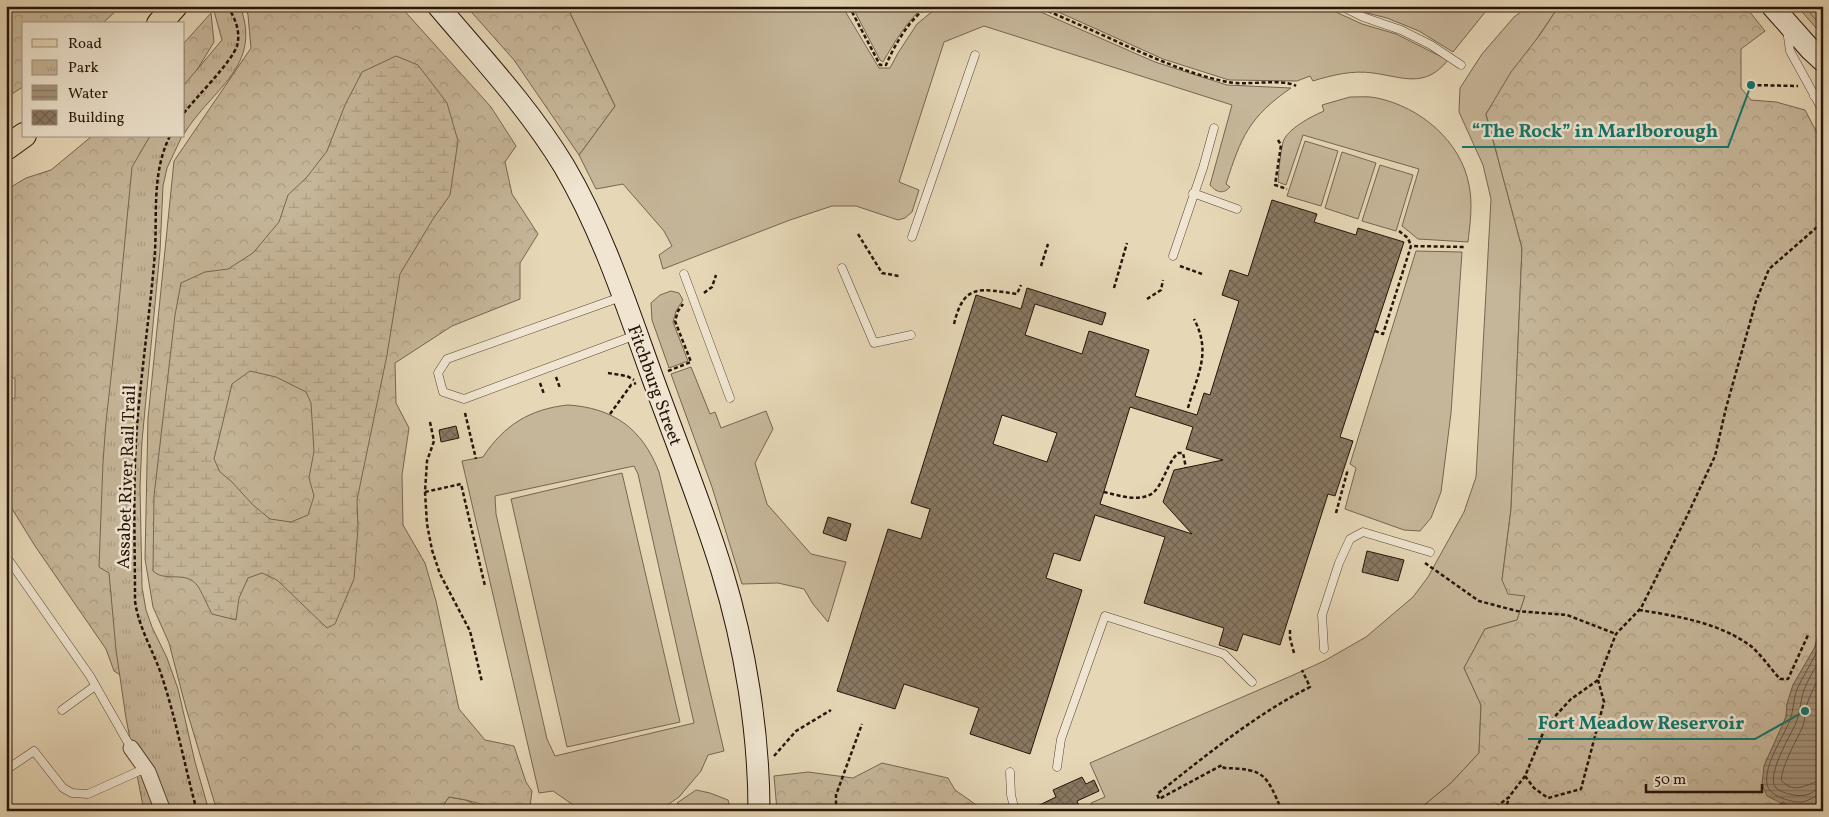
<svg xmlns="http://www.w3.org/2000/svg" width="1829" height="817" viewBox="0 0 1829 817" font-family="Vollkorn,serif">
<style>
.grass{fill:#c6b699;stroke:#766551;fill-rule:evenodd}
.forest{fill:url(#forest-crowns);stroke:#766551}
.wetland{fill:url(#wetland-marsh);stroke:#766551;fill-rule:evenodd}
.park{fill:url(#park-tufts);stroke:#766551}
.water{fill:url(#water-rules);stroke:#73614d}
.lines{fill:none;stroke-linecap:round;stroke-linejoin:round}
.shore{stroke:#665442;stroke-width:1}
.stream{stroke:#73614d;stroke-width:4.5}
.building{fill:url(#building-cross-hatch);stroke:#271409;fill-rule:evenodd}
.lane-casing{stroke:#574534;stroke-width:9}
.street-casing{stroke:#574534;stroke-width:17}
.secondary-casing{stroke:#271409;stroke-width:23}
.primary-casing{stroke:#271409;stroke-width:26}
.path{stroke:#271409;stroke-width:2.5;stroke-dasharray:4 2.5;stroke-linecap:butt}
.lane{stroke:#efe5d0;stroke-width:8}
.street{stroke:#efe5d0;stroke-width:15}
.secondary{stroke:#efe5d0;stroke-width:21}
.primary{stroke:#e6d7b6;stroke-width:24}
.labels{text-anchor:middle;stroke-width:5;stroke-linejoin:round;paint-order:stroke}
.street-label{font-size:18px;fill:#271409;stroke:#efe5d0}
.leader{fill:none;stroke:#0f766e;stroke-width:2}
.callout-dot{fill:#0f766e;stroke:#efe5d0;stroke-width:2}
.callout-label{font-size:19px;text-anchor:middle;font-weight:bold;fill:#0f766e;stroke:#efe5d0;stroke-width:5;stroke-linejoin:round;paint-order:stroke}
</style>
<defs>
<pattern id="forest-crowns" width="20" height="18" patternUnits="userSpaceOnUse" patternTransform="scale(1.25)"><rect width="20" height="18" fill="#c6b699"/><path d="M2 6a3 3 0 1 1 6 0M12 15a3 3 0 1 1 6 0" fill="none" stroke="#aa9c82"/></pattern>
<pattern id="wetland-marsh" width="20" height="14" patternUnits="userSpaceOnUse" patternTransform="scale(1.25)"><rect width="20" height="14" fill="#c6b699"/><path d="M1 5h8M5 5V1M11 12h8M15 12V8" fill="none" stroke="#aa9c82"/></pattern>
<pattern id="park-tufts" width="24" height="20" patternUnits="userSpaceOnUse" patternTransform="scale(1.25)"><rect width="24" height="20" fill="#c6b699"/><path d="M3 7l-1-3M5 7V3M7 7l1-3M15 17l-1-3M17 17v-4M19 17l1-3" fill="none" stroke="#aa9c82"/></pattern>
<pattern id="water-rules" width="6" height="5" patternUnits="userSpaceOnUse" patternTransform="scale(1.25)"><rect width="6" height="5" fill="#a5957b"/><path d="M0 2.5h6" fill="none" stroke="#867863"/></pattern>
<pattern id="building-cross-hatch" width="8" height="8" patternUnits="userSpaceOnUse" patternTransform="scale(1.25)"><rect width="8" height="8" fill="#8a7963"/><path d="M0 0l8 8M0 8l8-8" fill="none" stroke="#716250"/></pattern>
</defs>
<rect width="100%" height="100%" fill="#e6d7b6"/>
<filter id="stains"><feTurbulence type="fractalNoise" baseFrequency=".004" numOctaves="4"/><feColorMatrix values="0 0 0 0 .2 0 0 0 0 .09 0 0 0 0 .02 0 0 0 .5 -.17"/></filter>
<radialGradient id="worn" r=".72"><stop offset=".6" stop-color="#630" stop-opacity="0"/><stop offset="1" stop-color="#630" stop-opacity=".3"/></radialGradient>
<g class="grass">
<path d="M581 6H842L879 68H890L898 53 917 24 939 6H1027L1155 62 1227 85 1291 88C1249 117 1241 137 1226 184L1230 187C1223 195 1216 192 1210 185L1232 105 984 26 944 42 899 182 919 190 912 212 905 218 898 220 856 206H832L790 220 663 269 659 255 672 246 664 231 623 184 596 189 579 155 615 106 570 13Z"/>
<path d="M852 6H924C906 23 895 41 883 62L880 60Z"/>
<path d="M1045 6H1195L1233 11 1242 6H1323L1362 24 1396 34 1448 60C1425 89 1403 77 1373 73 1353 70 1332 75 1313 81L1310 76 1297 81 1229 80 1163 59Z"/>
<polygon points="1368,6 1490,6 1453,52 1419,31 1387,18 1363,12"/>
<polygon points="1529,6 1559,6 1486,114 1522,248 1511,509 1502,580 1525,596 1517,620 1485,629 1464,668 1481,705 1479,753 1451,783 1417,811 1095,811 1091,803 1105,797 1090,763 1291,676 1324,661 1366,637 1413,597 1428,577 1464,512 1476,477 1491,199 1483,165 1459,112 1460,88 1482,54 1514,17"/>
<path d="M1350 97C1359 97 1369 96 1377 98 1420 107 1461 141 1469 185 1473 204 1470 224 1468 242L1418 239 1402 226 1419 169 1303 135 1286 185 1278 182C1279 169 1280 155 1283 142 1287 129 1312 116 1324 111L1322 105Z"/>
<polygon points="1305,141 1338,151 1321,206 1287,196"/>
<polygon points="1342,152 1376,163 1358,219 1325,208"/>
<polygon points="1380,165 1413,175 1396,231 1362,221"/>
<polygon points="1416,251 1462,252 1451,413 1441,492 1431,518 1420,531 1404,530 1345,509 1356,468 1350,464"/>
<polygon points="671,291 679,293 683,300 676,311 673,322 688,361 669,368 652,320 651,303 660,295"/>
<polygon points="691,367 710,414 715,412 721,428 766,411 773,429 755,463 767,504 811,554 846,562 828,622 813,604 804,589 778,583 742,584 712,487 671,374"/>
<path d="M568 405C613 408 642 428 659 472L724 751 708 755 701 771 679 797 669 804 654 811H582L553 791 539 793 462 461 483 457C504 425 530 409 568 405ZM634 466 638 474 694 723 555 756 547 739 496 514 495 496Z"/>
<polygon points="622,473 680,722 567,747 511,499"/>
<polygon points="696,790 710,793 728,800 731,811 684,811 677,803"/>
<polygon points="449,797 466,800 488,811 439,811"/>
</g>
<g class="forest">
<polygon points="6,6 121,6 102,24 24,24 24,86 6,98"/>
<polygon points="245,6 400,6 491,107 516,146 505,162 512,194 538,234 520,263 520,299 452,326 395,363 396,403 409,428 402,475 403,525 425,563 436,601 459,709 485,740 514,746 526,782 532,791 530,806 488,806 466,800 449,797 439,811 217,811 186,708 169,643 153,607 145,559 148,418 174,161 251,48 248,15"/>
<polygon points="466,6 581,6 570,13 615,106 579,155 514,60"/>
<path d="M1559 6H1745L1765 31 1741 49V88L1751 100 1776 102 1805 110 1823 144V613L1815 647 1793 685 1787 704 1786 717 1764 766 1783 804C1801 808 1808 809 1823 798V811H1417L1451 783 1479 753 1481 705 1464 668 1485 629 1517 620 1525 596 1508 594 1502 580 1511 509 1522 248 1486 114 1511 72 1539 36Z"/>
<polygon points="1797,6 1823,6 1823,36"/>
<polygon points="211,13 214,42 184,91 184,43"/>
<polygon points="92,136 157,136 144,158 137,686 114,671 106,649 35,546 6,499 6,400 15,398 15,379 6,372 6,190 26,178 51,170"/>
<polygon points="882,763 948,778 955,790 985,811 777,811 774,776 808,772 853,778"/>
</g>
<path class="wetland" d="M396 56 418 65 447 103 458 141 450 195 433 219 400 274 387 355 357 500 358 528 354 579 335 624 327 628 277 580 262 573 248 578 239 598 236 620 212 614C208 607 201 590 197 585 185 570 166 583 153 571L154 496 175 315 181 283 205 272 228 269 253 253 279 222 288 195 307 177 327 151 345 105 362 72ZM250 371 276 377 306 392 311 403 314 451 309 478 314 496 308 515 291 522 270 519 253 505 231 481 220 472 214 459 232 384Z"/>
<g class="park">
<path d="M219 6H240C263 67 212 88 184 134V85L222 40 214 11Z"/>
<polygon points="1804,6 1823,6 1823,28"/>
<polygon points="150,136 182,136 167,168 163,186 160,251 142,441 140,486 142,587 146,610 152,627 167,658 178,689 195,762 209,811 144,811 126,718 116,650 109,573 99,567 103,462 106,422 117,323 132,167"/>
</g>
<polygon class="water" points="1823,613 1823,798 1813,805 1799,808 1783,804 1767,796 1762,784 1764,766 1786,717 1787,704 1793,685 1815,647"/>
<g class="lines">
<g class="shore">
<path d="M1823 632C1818 656 1808 666 1798 687 1793 698 1794 709 1790 720 1783 738 1764 764 1767 784 1769 796 1788 801 1798 802 1808 803 1814 795 1823 794"/>
<path d="M1823 655C1816 667 1807 680 1803 693 1800 703 1800 714 1796 723 1791 734 1765 777 1776 788 1783 794 1801 798 1809 794 1814 792 1816 788 1823 788"/>
<path d="M1823 671C1816 683 1810 694 1806 707 1805 713 1805 720 1803 726 1795 744 1784 760 1781 780 1796 797 1808 781 1823 781"/>
</g>
<polyline class="stream" points="1775,811 1783,804"/>
</g>
<g class="building">
<path d="M1272 200 1317 214 1314 222 1356 235 1358 228 1404 242 1340 437 1353 441 1335 496 1328 494 1280 645 1243 634 1237 651 1219 645 1224 628 1144 603 1165 537 1095 515 1080 561 1054 553 1046 578 1082 590 1030 754 970 734 979 708 904 684 895 709 837 691 888 529 921 539 930 509 911 503 976 295 1021 309 1027 288 1106 313 1102 325 1035 304 1025 335 1082 354 1089 331 1149 350 1135 396 1197 415 1204 393 1210 395 1239 301 1222 295 1230 270 1248 276ZM1130 407 1193 427 1186 449 1223 460 1174 470 1163 502 1192 534 1100 504ZM1002 415 1057 433 1047 462 993 444Z"/>
<polygon points="456,426 459,438 441,442 439,430"/>
<polygon points="828,517 851,524 846,541 823,533"/>
<polygon points="1367,551 1404,560 1398,581 1362,572"/>
<polygon points="1082,777 1086,784 1094,780 1099,791 1077,801 1081,811 1027,811 1056,797 1053,790"/>
</g>
<g class="lines">
<defs>
<g id="lane">
<polyline points="1341,6 1363,17 1401,30 1431,45 1461,65"/>
<polyline points="1787,30 1790,51 1823,111"/>
<polyline points="1814,96 1823,88"/>
<polyline points="1193,193 1237,209"/>
<polyline points="912,237 975,55"/>
<polyline points="1173,256 1203,168 1214,128"/>
<polyline points="842,268 874,343 911,335"/>
<polyline points="684,274 730,398"/>
<polyline points="621,297 447,359 438,373 443,392 464,399 636,335"/>
<polyline points="6,556 90,676 131,748"/>
<polyline points="1324,649 1322,615 1339,563 1350,539 1363,532 1430,552"/>
<polyline points="62,710 95,686"/>
<polyline points="1057,767 1061,739 1105,616 1224,654 1252,682"/>
<polyline points="6,770 34,751 63,788 72,793 88,794 146,768"/>
<polyline points="1010,772 1011,795 1015,811"/>
</g>
<polyline id="street" points="131,748 148,772 163,811"/>
<g id="secondary">
<path d="M438 6C482 58 529 108 564 166 603 232 627 307 653 379 676 442 702 506 722 571 745 646 759 732 759 811"/>
<polyline points="1772,6 1811,50 1823,61"/>
</g>
<g id="primary">
<polyline points="159,24 175,6"/>
<polyline points="6,148 24,135"/>
</g>
</defs>
<use href="#lane" class="lane-casing"/>
<use href="#street" class="street-casing"/>
<use href="#secondary" class="secondary-casing"/>
<use href="#primary" class="primary-casing"/>
<g class="path">
<path d="M849 6 880 65H886C895 44 909 20 928 6"/>
<path d="M1036 6C1064 18 1092 30 1120 43 1154 58 1191 75 1228 82 1246 86 1283 78 1296 86"/>
<polyline points="1223,6 1234,6"/>
<polyline points="1751,85 1798,86"/>
<path d="M184 113C196 97 231 63 237 46 241 32 235 17 227 6"/>
<path d="M170 136C152 171 157 213 155 252 150 315 140 378 136 441 133 494 135 548 135 601 139 630 155 653 163 680 177 723 185 768 197 811"/>
<polyline points="1278,140 1281,145 1275,185 1287,189"/>
<polyline points="1399,231 1408,238 1411,246"/>
<polyline points="858,234 882,273 899,276"/>
<polyline points="1041,266 1048,244"/>
<polyline points="1180,266 1202,274"/>
<polyline points="1114,288 1127,243"/>
<polyline points="704,293 712,287 716,275"/>
<polyline points="1147,299 1161,290 1163,280"/>
<path d="M954 324C964 282 981 289 1017 294L1021 285"/>
<polyline points="1375,331 1383,334 1411,246 1466,247"/>
<polyline points="668,371 691,362 675,321 678,311 683,304"/>
<polyline points="608,373 627,376 634,380"/>
<polyline points="556,377 560,388"/>
<polyline points="540,383 544,394"/>
<path d="M1188 408C1197 375 1212 353 1194 319"/>
<polyline points="465,413 476,459"/>
<polyline points="610,414 631,385 636,383"/>
<polyline points="430,422 434,441 427,461 425,492 427,524 432,550 440,574 470,631 482,682"/>
<polyline points="425,492 461,484 485,586"/>
<path d="M1104 492C1121 496 1147 505 1158 487 1166 475 1168 463 1178 453H1183L1186 468"/>
<polyline points="1336,513 1348,469"/>
<polyline points="1425,563 1479,601 1517,611 1567,615 1616,634"/>
<path d="M1639 610C1677 616 1721 623 1752 647 1762 656 1771 669 1780 679H1788L1808 635"/>
<polyline points="1290,630 1290,638 1294,653"/>
<polyline points="774,756 796,731 831,710"/>
<polyline points="1525,776 1534,788 1548,798 1581,789 1604,702 1598,680"/>
<polyline points="836,811 836,795 862,724"/>
<path d="M1282 811C1266 774 1265 769 1224 768L1222 765 1159 799 1157 794C1207 755 1253 716 1310 687L1302 670"/>
<polyline points="1491,811 1509,797 1525,776 1546,726 1571,699 1598,680 1616,634 1641,608 1687,516 1715,456 1726,408 1756,301 1769,269 1816,228 1823,210"/>
<polyline points="1505,811 1509,798"/>
</g>
<use href="#lane" class="lane"/>
<use href="#street" class="street"/>
<use href="#secondary" class="secondary"/>
<use href="#primary" class="primary"/>
</g>
<g class="labels">
<g class="street-label">
<text transform="translate(655 385) rotate(70)" y="6">Fitchburg Street</text>
<text transform="translate(126 477) rotate(-88)" y="6">Assabet River Rail Trail</text>
</g>
</g>
<path class="leader" d="M1751 85L1728 147H1462M1805 711L1755 739H1528"/>
<g class="callout-dot">
<circle cx="1751" cy="85" r="5"/>
<circle cx="1805" cy="711" r="5"/>
</g>
<g class="callout-label">
<text x="1595" y="137">“The Rock” in Marlborough</text>
<text x="1641" y="729">Fort Meadow Reservoir</text>
</g>
<rect width="1829" height="817" fill="none" stroke="#e6d7b6" stroke-width="25"/>
<rect x="8" y="8" width="1814" height="802" fill="none" stroke="#271409" stroke-width="2.5"/>
<rect x="12" y="12" width="1804" height="792" fill="none" stroke="#271409"/>
<rect x="22" y="22" width="162" height="115" fill="#efe5d0" stroke="#9f9180"/>
<rect x="32" y="39" width="25" height="8" fill="#e6d7b6" stroke="#9f9180"/>
<text x="68" y="48" font-size="15" fill="#271409">Road</text>
<rect x="32" y="60" width="25" height="15" fill="url(#park-tufts)" stroke="#9f9180"/>
<text x="68" y="72" font-size="15" fill="#271409">Park</text>
<rect x="32" y="85" width="25" height="15" fill="url(#water-rules)" stroke="#9f9180"/>
<text x="68" y="98" font-size="15" fill="#271409">Water</text>
<rect x="32" y="110" width="25" height="15" fill="url(#building-cross-hatch)" stroke="#9f9180"/>
<text x="68" y="122" font-size="15" fill="#271409">Building</text>
<path d="M1646 784v8h116v-8" fill="none" stroke="#271409" stroke-width="2.5"/>
<text x="1654" y="784" font-size="15" fill="#271409" stroke="#efe5d0" stroke-width="4" paint-order="stroke">50 m</text>
<rect width="100%" height="100%" filter="url(#stains)"/>
<rect width="100%" height="100%" fill="url(#worn)"/>
</svg>
